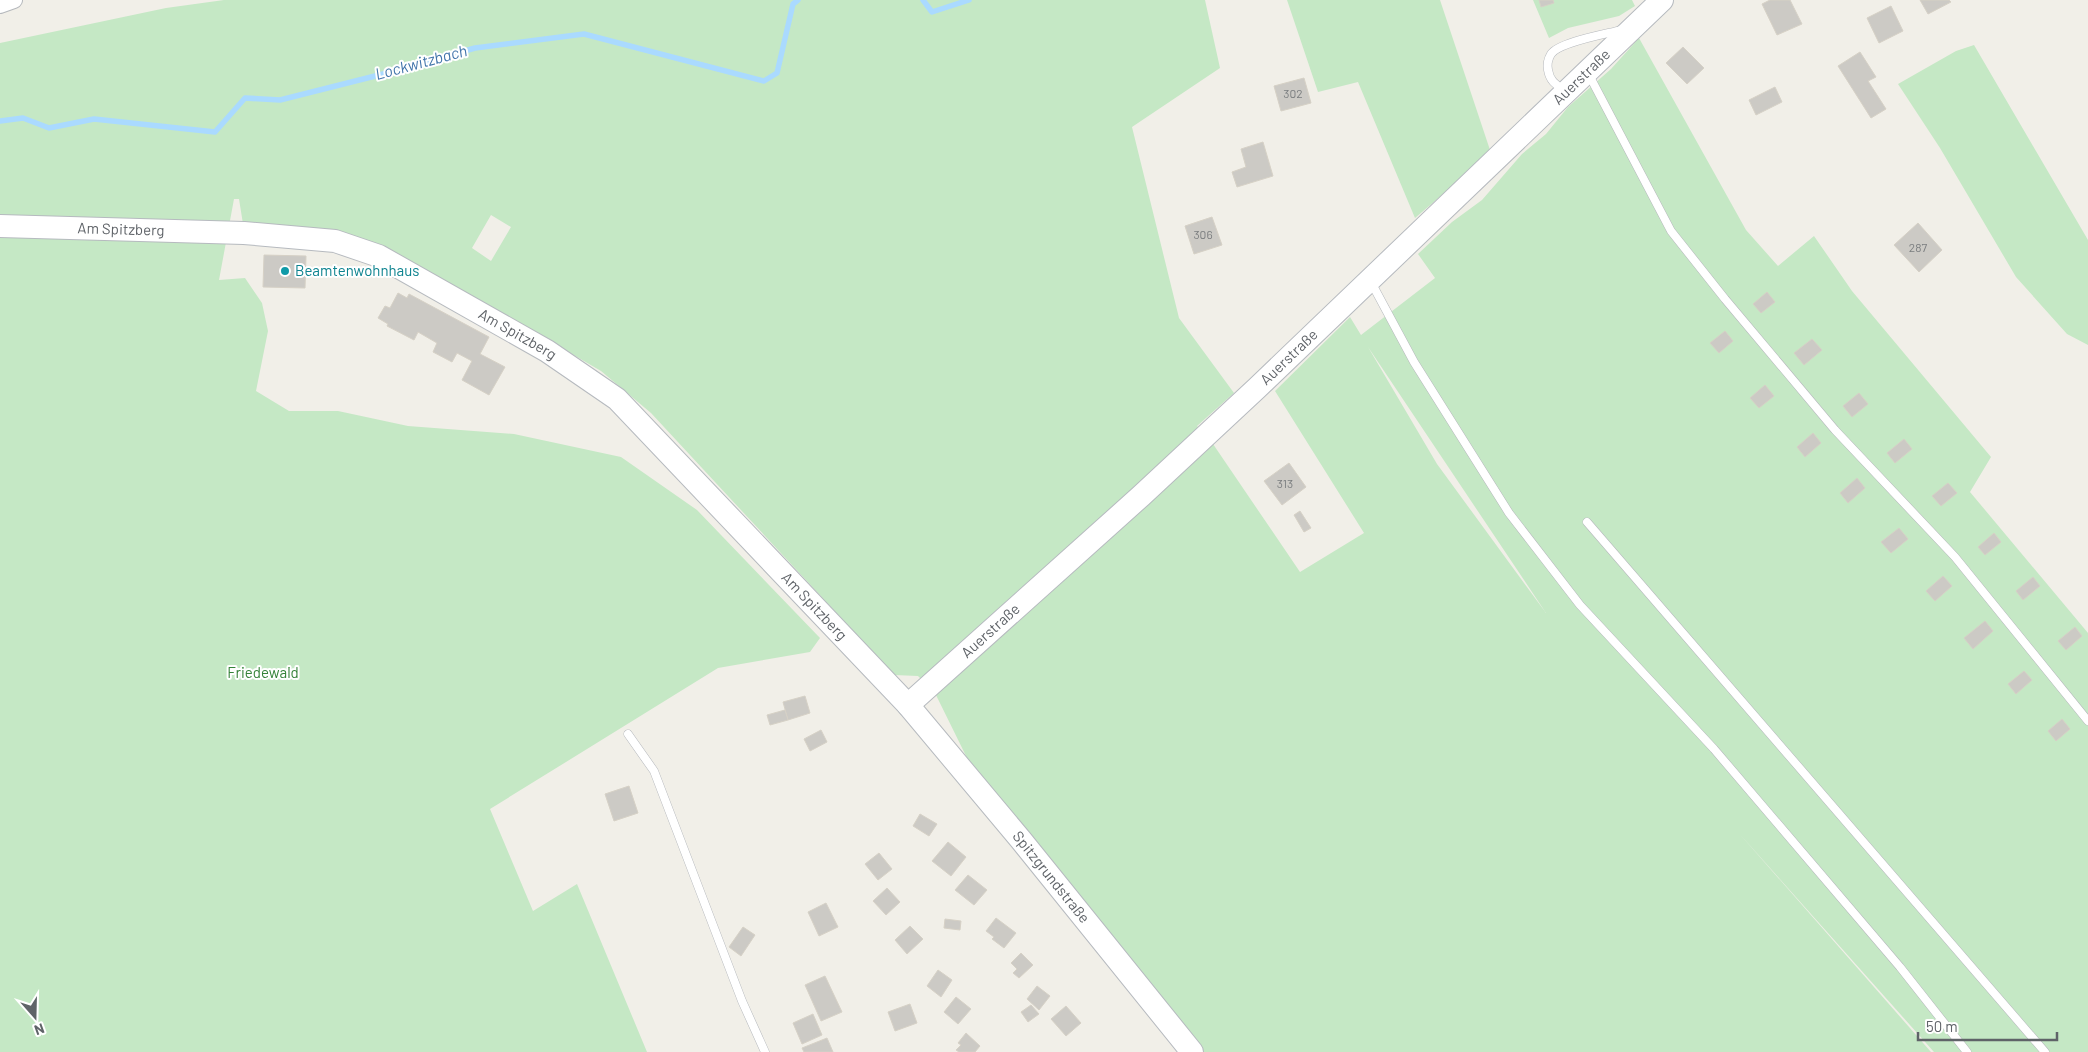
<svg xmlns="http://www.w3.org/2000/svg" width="2088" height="1052" viewBox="0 0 2088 1052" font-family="Barlow,sans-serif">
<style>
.green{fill:#c5e8c5;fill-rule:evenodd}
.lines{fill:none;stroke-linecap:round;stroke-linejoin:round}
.stream{stroke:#aadaff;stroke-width:5.5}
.building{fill:#cccac5;stroke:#d6d1c6}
.lane-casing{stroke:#b5b8bc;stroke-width:9}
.street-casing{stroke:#b5b8bc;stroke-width:18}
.secondary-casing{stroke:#b6babf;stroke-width:24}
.lane{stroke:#fff;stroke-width:8}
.street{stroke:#fff;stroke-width:16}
.secondary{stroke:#fff;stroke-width:22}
.culture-dot{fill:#0f9aa8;stroke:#fff;stroke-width:2}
.labels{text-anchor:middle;stroke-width:4;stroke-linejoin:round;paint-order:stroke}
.number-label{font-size:12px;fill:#7a7d7f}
.street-label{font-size:15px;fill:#5f6368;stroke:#fff}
.culture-label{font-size:15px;fill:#0d838f;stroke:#fff;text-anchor:start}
.park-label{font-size:15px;fill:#348238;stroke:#fff}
.water-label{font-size:16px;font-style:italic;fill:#4174aa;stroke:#fff}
</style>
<rect width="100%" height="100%" fill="#f1efe8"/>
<g class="green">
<path d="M224 0H1205L1220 68 1132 127 1179 318 1234 393 1197 426 1213 444 1300 572 1364 533 1275 391 1350 317 1361 335 1435 278 1418 254 1452 222 1482 200 1522 154 1546 134 1568 107 1611 69 1639 38 1746 230 1778 266 1814 236 1852 291 1991 457 1970 492 2088 633V1052H1934L1738 832 1931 1052H1203L1054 869 968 760 935 693 918 676 894 675 651 413 601 371 548 340 417 271 243 224 239 199H234L219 280 245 278 262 303 268 331 256 391 289 411H338L408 426 514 434 621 457 697 510 820 638 810 652 718 668 490 809 533 911 577 884 647 1052H0V43L166 8ZM491 215 511 227 491 261 472 248ZM1368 347 1546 613 1437 464Z"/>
<polygon points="1287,0 1440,0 1491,153 1415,218 1358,82 1318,92"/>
<polygon points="1533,0 1632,0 1635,6 1619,16 1568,28 1549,38"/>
<polygon points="1974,45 2088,240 2088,345 2067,334 2016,277 1940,148 1898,84 1956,51"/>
</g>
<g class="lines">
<g class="stream">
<polyline points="923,0 932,12 969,0"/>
<polyline points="0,121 23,118 49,128 94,119 215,132 245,98 280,100 399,70 475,48 584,34 764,81 777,73 793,4 798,0"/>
</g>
</g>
<g class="building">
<polygon points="1539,0 1553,0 1554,3 1541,7"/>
<polygon points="1770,0 1790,0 1802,24 1777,35 1762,4"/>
<polygon points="1920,0 1949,0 1951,2 1928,14"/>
<polygon points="1891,6 1903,31 1879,43 1867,18"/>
<polygon points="1683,47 1704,68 1687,84 1666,63"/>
<polygon points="1860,52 1876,77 1868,81 1886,109 1871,118 1838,66"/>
<polygon points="1304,78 1311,103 1281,111 1274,86"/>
<polygon points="1775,87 1782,102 1756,115 1749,100"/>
<polygon points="1263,142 1273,176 1237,187 1232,172 1246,167 1241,149"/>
<polygon points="1212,217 1222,245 1194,254 1185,226"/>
<polygon points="1918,223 1942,250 1919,272 1894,245"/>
<polygon points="264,255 306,256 305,288 263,287"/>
<polygon points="1767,292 1775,302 1761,313 1753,304"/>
<polygon points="398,293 407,298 409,294 489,337 480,354 505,367 489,395 462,380 472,361 457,353 452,362 433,352 437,343 418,332 414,340 387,326 388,324 378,318 385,306 390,308"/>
<polygon points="1725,331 1733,341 1719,353 1710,343"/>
<polygon points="1812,339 1822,350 1804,365 1794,353"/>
<polygon points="1765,385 1774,396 1759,408 1750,398"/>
<polygon points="1859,393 1868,404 1852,417 1843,406"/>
<polygon points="1813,433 1821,443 1805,457 1797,447"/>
<polygon points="1904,439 1912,449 1895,463 1887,453"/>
<polygon points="1289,463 1306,487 1282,505 1264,481"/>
<polygon points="1857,478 1865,488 1848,503 1840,493"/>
<polygon points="1948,483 1957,493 1941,506 1932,496"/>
<polygon points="1300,511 1311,528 1304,532 1294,515"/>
<polygon points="1899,528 1908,539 1891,553 1881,542"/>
<polygon points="1994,533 2001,542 1985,555 1978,547"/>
<polygon points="1943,576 1952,586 1935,601 1926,591"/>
<polygon points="2033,577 2040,586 2023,600 2016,591"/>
<polygon points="1985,621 1993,631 1973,649 1964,638"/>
<polygon points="2075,627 2082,636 2066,650 2058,641"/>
<polygon points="2024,671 2032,680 2016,694 2008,684"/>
<polygon points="805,696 810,713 788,720 783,702"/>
<polygon points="785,710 788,720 770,725 767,715"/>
<polygon points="2062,719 2070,729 2056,741 2048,731"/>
<polygon points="821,730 827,742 810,751 804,739"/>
<polygon points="629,786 638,813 614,821 605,794"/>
<polygon points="920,814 937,824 929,836 913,826"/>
<polygon points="948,842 966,857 951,876 932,861"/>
<polygon points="879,853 892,869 878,880 865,864"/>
<polygon points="968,875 987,890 974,905 955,890"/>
<polygon points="887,888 900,902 886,915 873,901"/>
<polygon points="826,903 838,927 819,936 808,912"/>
<polygon points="996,918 1016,933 1004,948 992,939 994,937 986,931"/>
<polygon points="945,919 961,921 960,930 944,928"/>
<polygon points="910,926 923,939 907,954 895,940"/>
<polygon points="743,927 755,935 741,956 729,947"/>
<polygon points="1021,953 1033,965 1019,978 1013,973 1017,969 1011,963"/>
<polygon points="938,970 952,980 941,997 927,986"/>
<polygon points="825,976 842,1012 821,1021 805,985"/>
<polygon points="1037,986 1050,996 1039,1010 1027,999"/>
<polygon points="956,997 971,1009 958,1024 944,1012"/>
<polygon points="910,1004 917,1023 895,1031 888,1012"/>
<polygon points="1031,1005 1039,1014 1028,1022 1021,1012"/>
<polygon points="1066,1006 1081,1023 1066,1036 1051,1019"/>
<polygon points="813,1014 822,1035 802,1044 793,1023"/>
<polygon points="966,1033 980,1046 975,1052 959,1052 956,1050 961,1045 958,1043"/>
<polygon points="827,1038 833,1052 804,1052 802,1048"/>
</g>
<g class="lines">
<defs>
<g id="lane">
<polyline points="1588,73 1671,231 1725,299 1835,430 1955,557 2088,721"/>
<path d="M1564 90C1555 84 1550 81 1548 70 1547 65 1548 59 1551 54 1559 42 1606 34 1621 30"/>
<polyline points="1371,282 1414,362 1509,513 1580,605 1714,749 1900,967 1967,1052"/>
<polyline points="1587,522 2045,1052"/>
<polyline points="628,734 654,771 742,1001 765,1052"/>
</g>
<polyline id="street" points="0,5 14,0"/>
<g id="secondary">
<path id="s1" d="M0 226 244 233 335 241 379 256 547 351 617 399 908 705 1021 840 1192 1052"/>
<path id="s2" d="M908 705 1141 496 1257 388 1662 0"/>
</g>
</defs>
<use href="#lane" class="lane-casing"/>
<use href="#street" class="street-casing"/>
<use href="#secondary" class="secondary-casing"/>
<use href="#lane" class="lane"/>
<use href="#street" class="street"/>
<use href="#secondary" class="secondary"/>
</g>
<circle class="culture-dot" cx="285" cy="271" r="5"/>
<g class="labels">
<g class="number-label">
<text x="1293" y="98">302</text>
<text x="1203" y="239">306</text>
<text x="1918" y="252">287</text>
<text x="1285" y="488">313</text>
</g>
<g class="street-label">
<text dy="5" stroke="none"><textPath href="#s2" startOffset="921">Auerstraße</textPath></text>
<text dy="5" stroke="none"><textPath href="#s1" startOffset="121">Am Spitzberg</textPath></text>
<text dy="5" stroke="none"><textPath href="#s1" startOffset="541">Am Spitzberg</textPath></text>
<text dy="5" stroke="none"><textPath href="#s2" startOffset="516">Auerstraße</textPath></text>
<text dy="5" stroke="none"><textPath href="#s1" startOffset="946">Am Spitzberg</textPath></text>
<text dy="5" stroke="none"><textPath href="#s2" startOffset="111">Auerstraße</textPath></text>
<text dy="5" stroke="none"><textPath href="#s1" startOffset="1306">Spitzgrundstraße</textPath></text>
</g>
<g class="culture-label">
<text x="295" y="276">Beamtenwohnhaus</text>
</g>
<g class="park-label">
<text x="263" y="678">Friedewald</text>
</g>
<g class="water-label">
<text transform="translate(421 62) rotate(-15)" y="6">Lockwitzbach</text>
</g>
</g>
<g transform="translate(35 1017) rotate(160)" stroke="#ffffff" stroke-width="4" paint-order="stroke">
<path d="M0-4L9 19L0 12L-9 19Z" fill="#5f6368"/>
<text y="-8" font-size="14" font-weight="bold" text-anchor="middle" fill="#5f6368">N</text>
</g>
<path d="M1918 1032v8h139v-8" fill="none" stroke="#5f6368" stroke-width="2.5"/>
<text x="1926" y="1032" font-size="15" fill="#5f6368" stroke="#ffffff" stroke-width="4" paint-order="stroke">50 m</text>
</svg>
